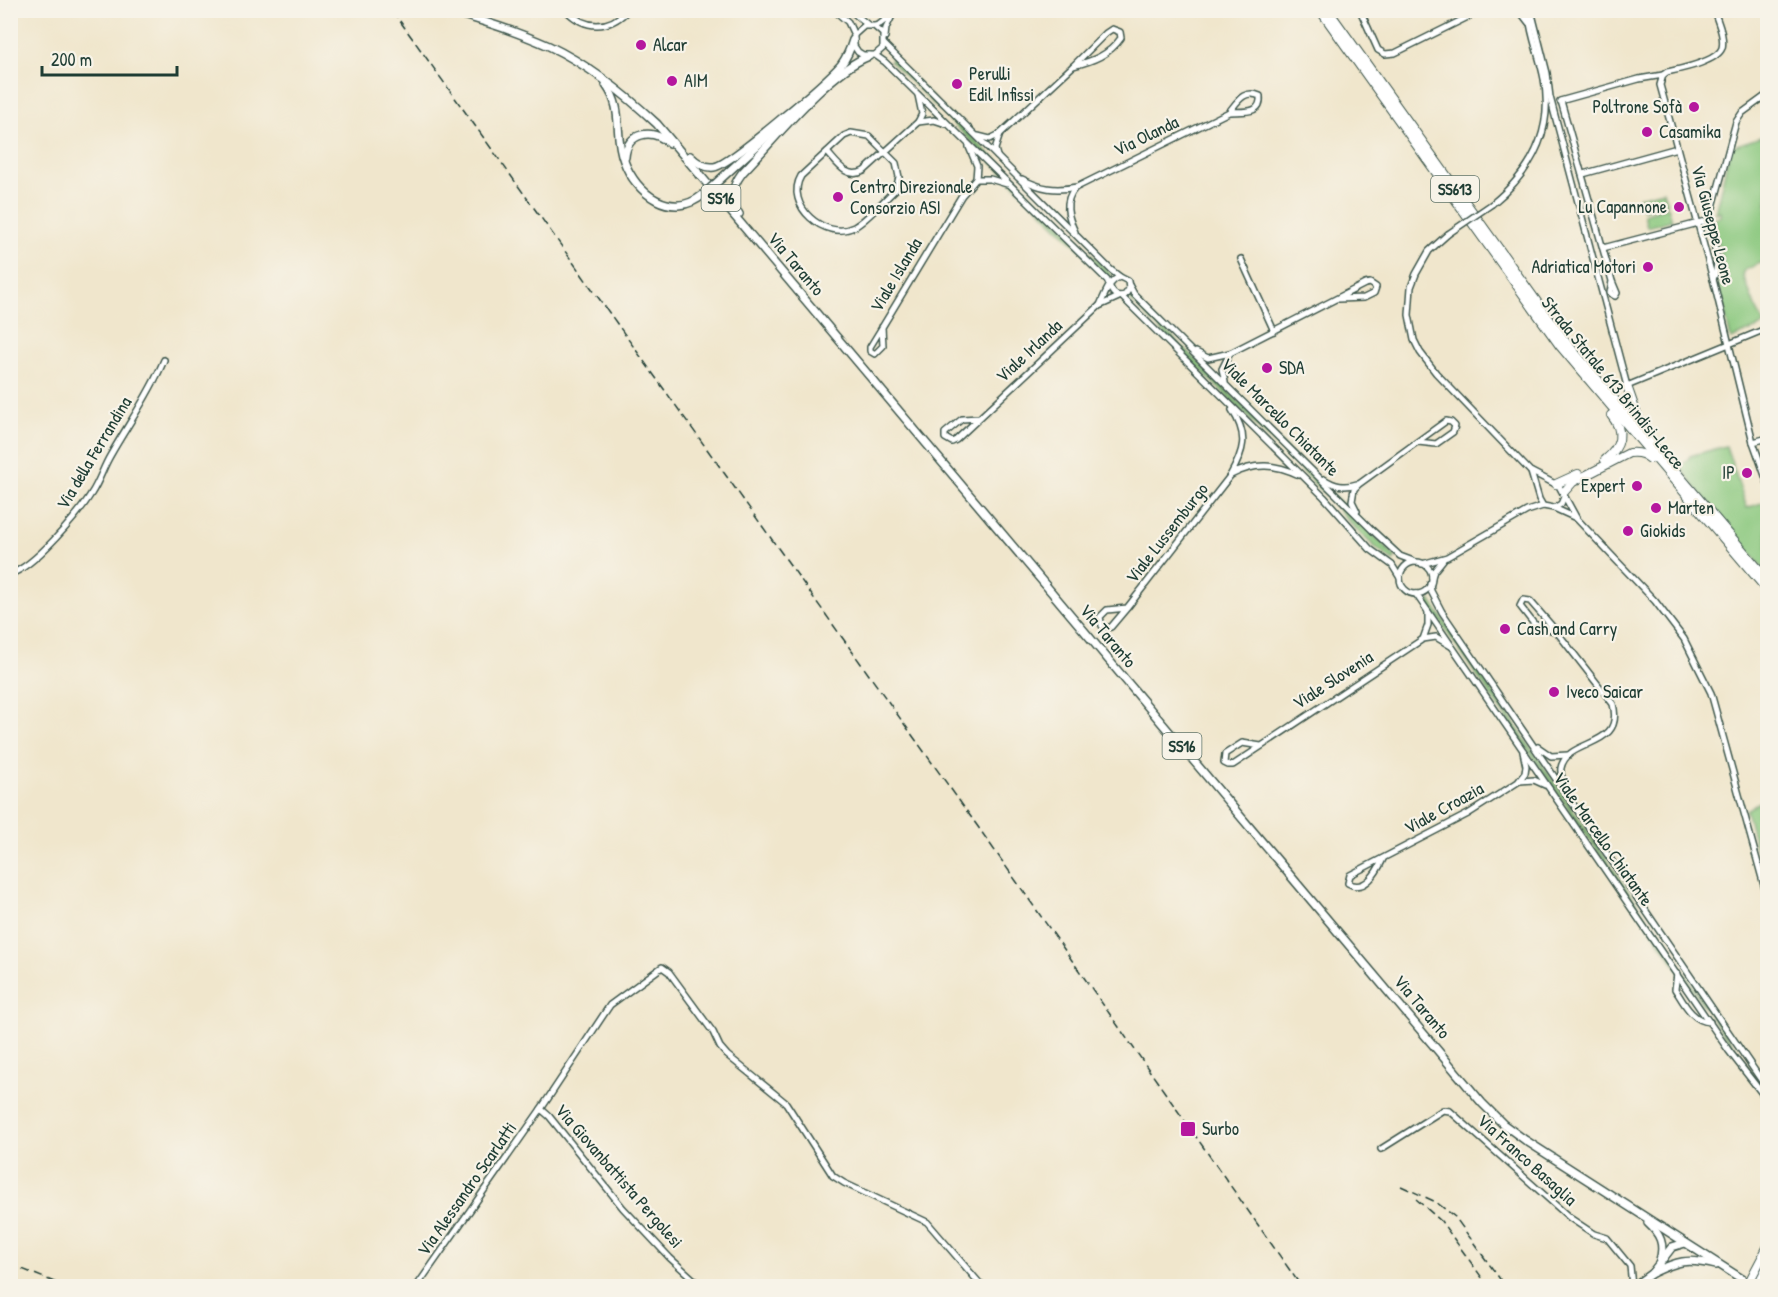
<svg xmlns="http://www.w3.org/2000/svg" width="1778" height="1297" viewBox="0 0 1778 1297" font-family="'Patrick Hand',sans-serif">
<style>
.green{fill:#8ac87e;stroke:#548259;stroke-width:1.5}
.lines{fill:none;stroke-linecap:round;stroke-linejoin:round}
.minor-casing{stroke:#3e564b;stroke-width:8}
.major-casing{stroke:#3e564b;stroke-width:10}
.highway-casing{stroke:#3e564b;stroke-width:10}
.minor{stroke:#fff;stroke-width:5}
.major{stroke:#fff;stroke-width:7}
.highway{stroke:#fff;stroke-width:8}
.rail{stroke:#1f3d34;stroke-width:1.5;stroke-dasharray:9 4.5;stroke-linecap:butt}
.minor-bridge-casing{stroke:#3e564b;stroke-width:8;stroke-linecap:butt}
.major-bridge-casing{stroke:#3e564b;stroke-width:10;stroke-linecap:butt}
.highway-bridge-casing{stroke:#3e564b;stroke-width:10;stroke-linecap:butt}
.minor-bridge{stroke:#fff;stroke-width:5}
.major-bridge{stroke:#fff;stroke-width:7}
.highway-bridge{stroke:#fff;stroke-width:8}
.poi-dot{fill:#b5179e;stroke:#f7f3e8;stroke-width:2}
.labels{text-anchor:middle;stroke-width:4.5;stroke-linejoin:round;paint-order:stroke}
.shield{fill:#f7f3e8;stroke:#60746a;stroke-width:1.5}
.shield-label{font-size:16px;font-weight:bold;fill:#1f3d34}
.poi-label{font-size:18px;fill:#1f3d34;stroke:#f7f3e8;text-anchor:start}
.street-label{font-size:18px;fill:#1f3d34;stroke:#f7f3e8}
</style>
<rect width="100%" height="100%" fill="#f7f3e8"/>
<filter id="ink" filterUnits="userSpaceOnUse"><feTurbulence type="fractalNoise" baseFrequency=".0167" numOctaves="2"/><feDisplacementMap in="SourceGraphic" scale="12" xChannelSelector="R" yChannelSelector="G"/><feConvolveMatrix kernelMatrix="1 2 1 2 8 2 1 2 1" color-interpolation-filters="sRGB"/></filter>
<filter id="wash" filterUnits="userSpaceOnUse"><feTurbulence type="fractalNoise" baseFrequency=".008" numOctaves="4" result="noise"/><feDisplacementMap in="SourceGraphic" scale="24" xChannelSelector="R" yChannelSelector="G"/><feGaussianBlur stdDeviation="1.35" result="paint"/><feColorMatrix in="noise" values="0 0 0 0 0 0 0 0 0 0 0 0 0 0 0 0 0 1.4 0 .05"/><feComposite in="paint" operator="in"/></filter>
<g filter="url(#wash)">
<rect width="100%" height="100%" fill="#f0e6cc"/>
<g class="green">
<polygon points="892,58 1112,275 1109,278 890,61"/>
<polygon points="1767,135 1767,260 1745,270 1743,275 1755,306 1765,325 1731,339 1718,284 1723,264 1716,235 1714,218 1721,216 1720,211 1715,213 1731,145 1734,146"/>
<polygon points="1663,191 1667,204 1643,210 1639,197"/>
<polygon points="1668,207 1672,220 1647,227 1644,214"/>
<path d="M1130 295 1396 557 1393 561C1369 544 1349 523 1331 500L1128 298V296Z"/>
<polygon points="1726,446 1747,508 1767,501 1767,573 1691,482 1680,466 1686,462 1690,456"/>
<polygon points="1430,600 1767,1094 1767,1095 1765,1095 1427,603"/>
<polygon points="1767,797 1767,890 1746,810"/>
</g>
</g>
<g filter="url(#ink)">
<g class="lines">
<defs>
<g id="minor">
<path d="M566 10C585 30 609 30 628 10"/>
<polyline points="834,10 848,22 854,35"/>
<polyline points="850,10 868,25"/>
<polyline points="1360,10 1378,50 1385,54 1395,53 1482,10"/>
<polyline points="1519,10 1529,23"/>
<polyline points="1531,10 1547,73 1550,97 1627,386 1768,328"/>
<path d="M1714 10C1717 21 1725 36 1722 48 1717 62 1680 69 1667 72L1663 75 1660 85 1713 279 1753 442 1768 484"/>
<polyline points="875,26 880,24 898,10"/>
<polyline points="885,37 886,28 891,18"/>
<polyline points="884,44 1111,270 1120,277"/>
<path d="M875 55 883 48V34L874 26H864L854 35V46L858 52 863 55H875L885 62 1107 280C1111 288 1112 299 1125 295L1129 289 1128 281 1120 277C1109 280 1105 295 1100 305"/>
<polyline points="918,95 922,114 918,122"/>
<polyline points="1560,101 1639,79 1663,75"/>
<polyline points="1561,101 1612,281 1617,293 1615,296 1610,293 1612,281"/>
<path d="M851 133 869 136 896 163 899 177 896 189C885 199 866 221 854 227 825 241 784 205 801 176L844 136Z"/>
<path d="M978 136 990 139 1000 134 1073 66 1106 33 1112 29 1120 32 1121 38C1109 55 1093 61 1073 66"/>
<path d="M827 152C837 163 847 180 864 171L918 122 934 120 946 124"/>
<polyline points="997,156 995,149 1000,134"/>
<polyline points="1583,174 1677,148"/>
<polyline points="976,179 990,179 1007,184"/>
<path d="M1022 179C1041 189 1055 191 1077 187L1229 112C1243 111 1262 115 1260 96 1244 89 1238 101 1229 112"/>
<path d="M1492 204C1531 172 1554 131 1544 79 1540 57 1531 37 1529 16"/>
<path d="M1075 232C1068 217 1063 202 1075 188"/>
<polyline points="1448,234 1429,251 1416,274 1411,287 1409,315 1414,340 1420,352 1436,373 1530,471 1559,486 1577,519 1655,601 1684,639 1711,693 1768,900"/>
<polyline points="1603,248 1710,220"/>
<polyline points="1241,259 1274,331"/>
<path d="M1713 279C1723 259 1710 239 1710 218L1736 122 1742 113 1768 94"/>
<polyline points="1129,285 1134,294 1372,530 1400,556 1416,562"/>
<polyline points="882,327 883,346 875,354 870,351 870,347 881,329 962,195 976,179 977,166 969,147"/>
<polyline points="1196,352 1208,358 1230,353 1365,284 1370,283 1376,287 1374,293 1364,298 1338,299"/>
<polyline points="1225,382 1222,369 1230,353"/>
<polyline points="979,418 962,419 945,433 945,438 952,442 956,440 1099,306 1121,296 1324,497 1370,549 1392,565 1400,578"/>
<polyline points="1753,442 1768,438"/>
<polyline points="1531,472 1539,499 1543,506 1554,508 1561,504 1564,497"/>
<path d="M1231 475C1255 462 1276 464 1299 475"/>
<path d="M1324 479C1335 486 1344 488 1357 484"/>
<polyline points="1554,508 1576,518"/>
<polyline points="1357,511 1352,501 1354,489 1359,484 1446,421 1451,422 1455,426 1453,432 1436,444 1418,442"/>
<circle cx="1416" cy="578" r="16"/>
<polyline points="1422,564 1447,557 1527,511 1543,506"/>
<path d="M10 574C34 567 78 515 91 494 99 482 103 468 110 456 128 424 150 394 164 360"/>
<polyline points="1432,577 1434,571 1443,560"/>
<polyline points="1430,584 1431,591 1442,612 1768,1090"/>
<polyline points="1416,594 1729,1051 1768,1101"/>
<polygon points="1523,600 1530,601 1557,632 1534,624 1520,606"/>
<path d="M1127 608 1107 610 1100 617 1102 626 1106 628 1111 627 1127 608 1230 476C1244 451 1249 436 1232 410"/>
<polyline points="1428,612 1428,625 1423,639 1436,637 1451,646"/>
<path d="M1557 632 1613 704C1625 750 1567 737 1561 768 1560 774 1563 780 1564 786"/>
<polyline points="1261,746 1242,743 1225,754 1224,763 1228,765 1233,765 1423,639"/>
<polyline points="1538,747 1551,756 1568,755"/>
<polyline points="1520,781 1534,780 1545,785"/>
<path d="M1383 859C1377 872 1365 893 1348 883L1350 875 1468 814 1518 782 1525 773 1526 766 1523 752"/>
<path d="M1677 974 1675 989C1684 1003 1692 1021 1710 1022"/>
<polyline points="541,1109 549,1116 623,1208 670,1258 701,1286"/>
<polyline points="1381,1149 1443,1110 1450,1111 1570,1218 1594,1234 1607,1238 1630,1266 1632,1286"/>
<polyline points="417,1286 541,1109 610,1005 662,967 669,972 713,1032 720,1047 727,1055 786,1103 833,1176 844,1183 927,1222 982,1286"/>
</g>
<g id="major">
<path d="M445 10C481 20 516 31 549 46 589 65 625 94 657 124L1482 1103 1503 1124 1525 1140 1753 1286"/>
<path d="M606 85C625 111 613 134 624 161 636 194 672 221 704 194"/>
<path d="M690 156C696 162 705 168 714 167 730 165 827 81 841 65 847 57 850 50 853 40"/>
<path d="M625 157C627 132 652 128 669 143"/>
<polyline points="714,185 794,112"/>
<path d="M739 214C729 201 732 186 742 173 774 140 828 72 869 56"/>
<path d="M1648 1223C1660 1234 1665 1244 1660 1260"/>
<path d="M1652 1273C1678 1261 1686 1258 1716 1265"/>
<polyline points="1634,1286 1652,1273 1672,1247 1685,1243"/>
</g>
<g id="highway">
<polyline points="1320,10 1560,346 1768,591"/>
<polyline points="1328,10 1565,341 1768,580"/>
<polyline points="1627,386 1640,423 1644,430"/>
<path d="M1605 460C1621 447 1625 432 1611 415"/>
<polyline points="1556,484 1578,474"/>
<path d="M1564 492 1573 482 1629 453C1637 452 1644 453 1650 459"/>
<polyline points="1753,1286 1768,1259"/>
</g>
</defs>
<use href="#minor" class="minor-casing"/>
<use href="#major" class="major-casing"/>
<use href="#highway" class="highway-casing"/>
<use href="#minor" class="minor"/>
<use href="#major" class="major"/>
<use href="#highway" class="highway"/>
<g class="rail">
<polyline points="392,10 976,824 1301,1286"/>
<polyline points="1401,1186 1436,1202 1455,1217 1505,1286"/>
<polyline points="1416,1199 1441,1221 1488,1286"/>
<polyline points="10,1264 64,1286"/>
</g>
<defs>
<polyline id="minor-bridge" points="1448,234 1492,204"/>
<polyline id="major-bridge" points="704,194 714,185"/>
<polyline id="highway-bridge" points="1747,1286 1768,1246"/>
</defs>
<use href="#minor-bridge" class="minor-bridge-casing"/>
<use href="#major-bridge" class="major-bridge-casing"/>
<use href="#highway-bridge" class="highway-bridge-casing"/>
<use href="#minor-bridge" class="minor-bridge"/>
<use href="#major-bridge" class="major-bridge"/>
<use href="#highway-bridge" class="highway-bridge"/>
</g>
</g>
<g class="poi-dot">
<circle cx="641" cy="45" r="6"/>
<circle cx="672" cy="81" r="6"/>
<circle cx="957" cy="84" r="6"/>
<circle cx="1694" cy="107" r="6"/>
<circle cx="1647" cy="132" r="6"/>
<circle cx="838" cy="197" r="6"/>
<circle cx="1679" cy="207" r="6"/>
<circle cx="1648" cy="267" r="6"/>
<circle cx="1267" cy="368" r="6"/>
<circle cx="1747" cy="473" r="6"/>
<circle cx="1637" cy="486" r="6"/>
<circle cx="1656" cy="508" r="6"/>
<circle cx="1628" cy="531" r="6"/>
<circle cx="1505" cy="629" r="6"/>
<circle cx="1554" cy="692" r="6"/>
<rect x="1180" y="1121" width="16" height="16" rx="3"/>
</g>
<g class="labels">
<g class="shield">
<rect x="1431" y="176" width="48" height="26" rx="4.5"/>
<rect x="701.5" y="185" width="39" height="26" rx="4.5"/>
<rect x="1162.5" y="733" width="39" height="26" rx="4.5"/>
</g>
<g class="shield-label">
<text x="1455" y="195">SS613</text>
<text x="721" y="204">SS16</text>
<text x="1182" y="752">SS16</text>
</g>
<g class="poi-label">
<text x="653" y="51">Alcar</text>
<text x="969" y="80">Perulli<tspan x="969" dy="21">Edil Infissi</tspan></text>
<text x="684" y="87">AIM</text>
<text x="1682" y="113" text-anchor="end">Poltrone Sofà</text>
<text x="1659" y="138">Casamika</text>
<text x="850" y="193">Centro Direzionale<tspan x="850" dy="21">Consorzio ASI</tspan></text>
<text x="1667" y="213" text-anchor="end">Lu Capannone</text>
<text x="1636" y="273" text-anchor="end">Adriatica Motori</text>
<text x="1279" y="374">SDA</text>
<text x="1735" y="479" text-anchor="end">IP</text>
<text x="1625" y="492" text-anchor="end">Expert</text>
<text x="1668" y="514">Marten</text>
<text x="1640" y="537">Giokids</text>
<text x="1517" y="635">Cash and Carry</text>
<text x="1566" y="698">Iveco Saicar</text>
<text x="1202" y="1135">Surbo</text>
</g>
<g class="street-label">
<text transform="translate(1146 136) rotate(-26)" y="6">Via Olanda</text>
<text transform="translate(1713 225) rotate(75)" y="6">Via Giuseppe Leone</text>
<text transform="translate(796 264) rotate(50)" y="6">Via Taranto</text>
<text transform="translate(896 275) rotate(-59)" y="6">Viale Islanda</text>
<text transform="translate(1029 351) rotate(-43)" y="6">Viale Irlanda</text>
<text transform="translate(1613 383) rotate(51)" y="6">Strada Statale 613 Brindisi-Lecce</text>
<text transform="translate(1280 417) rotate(45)" y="6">Viale Marcello Chiatante</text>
<text transform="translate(94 453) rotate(-59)" y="6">Via della Ferrandina</text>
<text transform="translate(1167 533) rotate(-52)" y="6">Viale Lussemburgo</text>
<text transform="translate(1108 636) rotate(50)" y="6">Via Taranto</text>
<text transform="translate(1333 680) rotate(-33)" y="6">Viale Slovenia</text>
<text transform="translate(1444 808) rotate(-29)" y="6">Viale Croazia</text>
<text transform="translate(1603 839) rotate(55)" y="6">Viale Marcello Chiatante</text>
<text transform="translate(1422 1007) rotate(50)" y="6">Via Taranto</text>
<text transform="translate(1527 1160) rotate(42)" y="6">Via Franco Basaglia</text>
<text transform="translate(619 1176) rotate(49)" y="6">Via Giovanbattista Pergolesi</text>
<text transform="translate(467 1189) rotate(-55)" y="6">Via Alessandro Scarlatti</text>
</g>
</g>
<rect width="1778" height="1297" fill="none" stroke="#f7f3e8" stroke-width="36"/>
<path d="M42 66v9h135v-9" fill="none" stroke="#1f3d34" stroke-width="3"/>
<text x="51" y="66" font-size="18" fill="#1f3d34" stroke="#f7f3e8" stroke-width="4.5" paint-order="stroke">200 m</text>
</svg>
